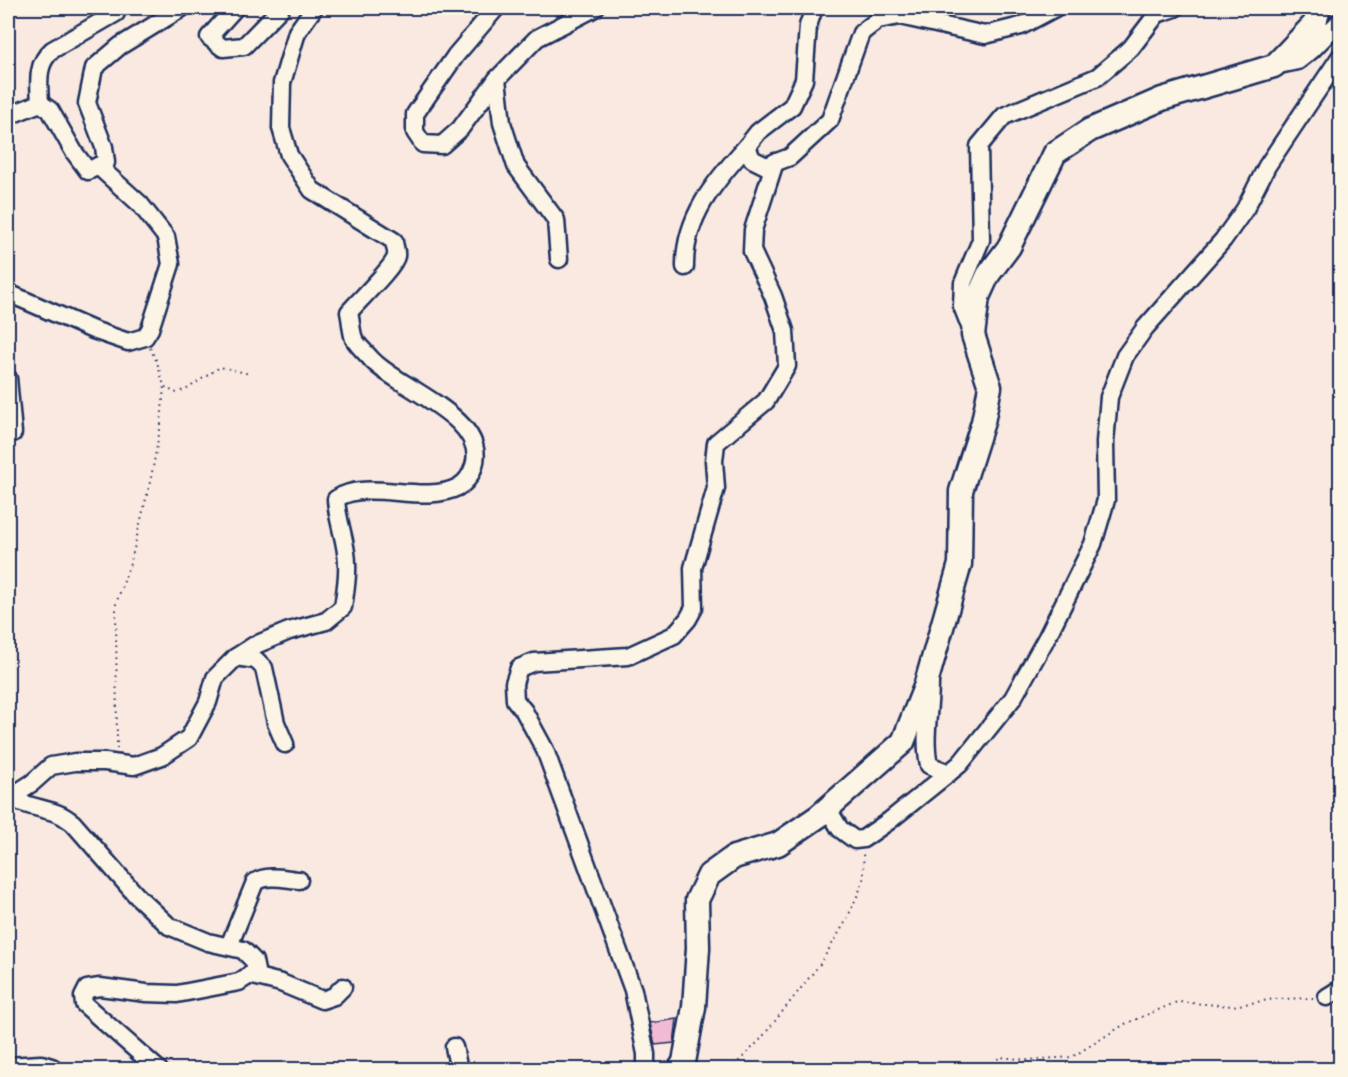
<svg xmlns="http://www.w3.org/2000/svg" width="1348" height="1077" viewBox="0 0 1348 1077" font-family="Caveat,sans-serif">
<style>
.building{fill:#f2bbd3;stroke:#1b2f5e;stroke-width:1.5}
.lines{fill:none;stroke-linecap:round;stroke-linejoin:round}
.minor-casing{stroke:#1b2f5e;stroke-width:21}
.major-casing{stroke:#1b2f5e;stroke-width:27}
.path{stroke:#1b2f5e;stroke-width:2;stroke-dasharray:1.5 4.5;stroke-linecap:butt}
.minor{stroke:#fcf5e5;stroke-width:16}
.major{stroke:#fcf5e5;stroke-width:22}
</style>
<rect width="100%" height="100%" fill="#fae9e1"/>
<filter id="ink" filterUnits="userSpaceOnUse"><feTurbulence type="fractalNoise" baseFrequency=".0167" numOctaves="2"/><feDisplacementMap in="SourceGraphic" scale="12" xChannelSelector="R" yChannelSelector="G"/><feConvolveMatrix kernelMatrix="1 2 1 2 8 2 1 2 1" color-interpolation-filters="sRGB"/></filter>
<g filter="url(#ink)">
<polygon class="building" points="677,1019 674,1043 655,1045 650,1023"/>
<g class="lines">
<defs>
<g id="minor">
<polyline points="235,8 209,37 223,48 244,46 281,8"/>
<polyline points="496,8 456,55 415,114 415,132 423,144 442,145 460,129 497,79 537,38 595,8"/>
<polyline points="814,8 808,26 804,80 792,106 758,132 747,146 752,159 766,166 790,157 830,120 861,33 878,20 900,16 985,35 1021,26 1055,8"/>
<polyline points="1274,66 1298,61 1312,50 1340,21"/>
<polyline points="497,79 502,123 516,166 556,220 559,259"/>
<path d="M40 103C39 83 36 64 52 50L116 13 117 8"/>
<polyline points="8,116 40,103 50,110 74,152 88,171 106,162 104,147 87,103 94,68 120,46 182,8"/>
<path d="M685 267C684 218 715 181 747 146"/>
<polyline points="8,293 93,330 128,342 145,337 150,329 171,264 166,237 140,204 98,166"/>
<polyline points="973,334 962,306 963,283 981,240 979,146 1004,116 1097,77 1131,48 1157,14 1175,8"/>
<polyline points="8,378 13,433"/>
<polyline points="236,657 256,660 264,668 276,723 285,744"/>
<path d="M930 683C930 710 923 738 929 765L949 773"/>
<path d="M8 794C21 807 44 807 61 815 65 817 69 820 73 823L136 895 169 926 208 942 243 950 254 961 256 971 239 982 177 994 146 993 100 987 87 989 83 997 84 1004 159 1070"/>
<path d="M10 797 32 783 51 766 75 762H105L134 766 162 756 189 738 208 702 215 678 236 657 253 646 289 631 326 621 343 607C345 593 348 578 347 564 347 542 337 521 336 499 366 478 423 505 458 487 466 483 471 475 474 466 489 418 398 388 372 360 367 354 358 346 354 339 351 331 351 320 349 312 359 300 394 267 396 256 397 251 394 245 394 241L312 190 289 155 281 128 282 83 297 32 314 8"/>
<polyline points="828,809 840,829 855,840 863,839 889,821 960,764 1013,698 1047,637 1093,544 1106,500 1105,442 1109,397 1125,356 1145,328 1223,240 1245,209 1267,166 1340,57"/>
<path d="M229 946 255 882C268 874 285 879 299 880"/>
<polyline points="249,975 281,983 322,1000 334,996 343,987"/>
<polyline points="1327,997 1340,989"/>
<polyline points="454,1047 459,1070"/>
<polyline points="646,1070 646,1054 633,990 545,750 524,711 515,700 514,683 519,668 534,662 628,656 674,635 688,619 694,608 693,568 716,488 714,461 716,443 766,401 787,366 785,331 773,296 752,251 753,230 775,162"/>
</g>
<g id="major">
<polyline points="8,1069 41,1067 51,1070"/>
<polyline points="679,1070 684,1062 694,1007 698,948 697,900 709,875 734,857 778,844 819,816 903,742 925,687 960,564 961,491 983,422 990,387 973,335 978,297 988,275 1009,247 1055,153 1090,130 1162,99 1274,66 1315,23 1319,8"/>
</g>
</defs>
<use href="#minor" class="minor-casing"/>
<use href="#major" class="major-casing"/>
<g class="path">
<polyline points="150,348 157,362 164,386 175,393 187,389 220,367 250,374"/>
<polyline points="117,749 116,604 131,561 151,478 161,424 164,386"/>
<polyline points="730,1070 760,1040 820,964 846,921 859,892 864,877 863,852"/>
<polyline points="983,1070 1000,1057 1027,1060 1072,1057 1125,1024 1177,1002 1232,1006 1275,999 1315,998"/>
</g>
<use href="#minor" class="minor"/>
<use href="#major" class="major"/>
</g>
</g>
<rect width="1348" height="1077" fill="none" stroke="#fcf5e5" stroke-width="30"/>
<rect x="15" y="15" width="1318" height="1047" fill="none" stroke="#1b2f5e" stroke-width="2" filter="url(#ink)"/>
</svg>
